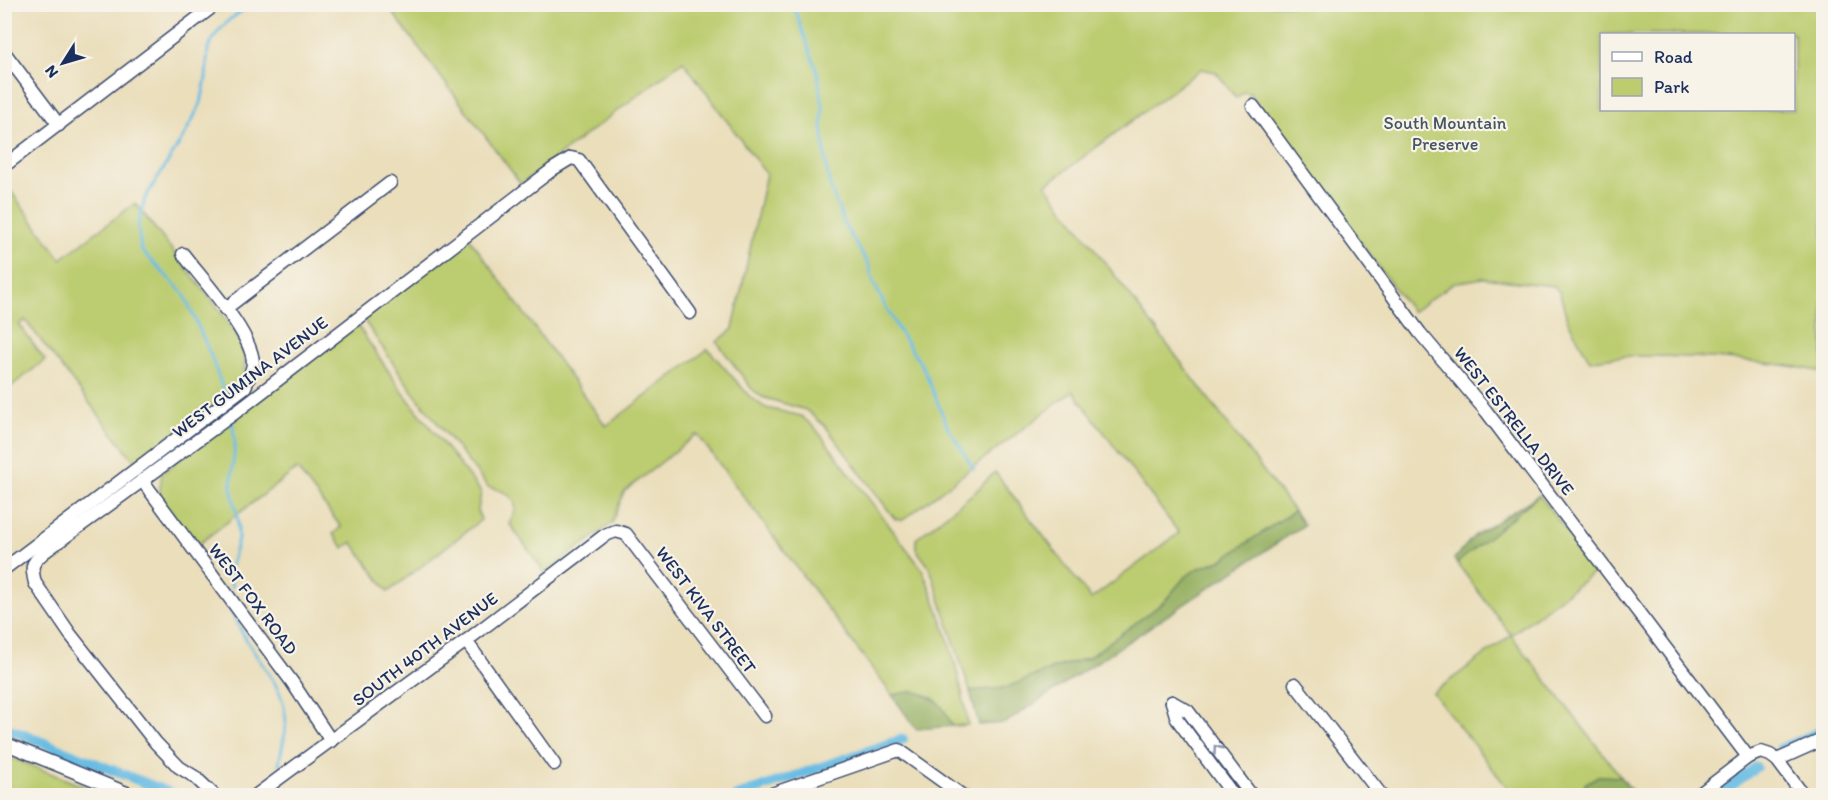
<svg xmlns="http://www.w3.org/2000/svg" width="1828" height="800" viewBox="0 0 1828 800" font-family="Itim,sans-serif">
<style>
.green{fill:#bccc6f;stroke:#6c7e66;stroke-width:1.5;fill-rule:evenodd}
.forest{fill:#95b062;stroke:#587060;stroke-width:1.5}
.lines{fill:none;stroke-linecap:round;stroke-linejoin:round}
.stream{stroke:#67bce3;stroke-width:3}
.canal{stroke:#67bce3;stroke-width:10}
.minor-casing{stroke:#3a496c;stroke-width:15}
.minor{stroke:#fff;stroke-width:12}
.oneway{stroke:#8d97ae}
.labels{text-anchor:middle;stroke-width:4.5;stroke-linejoin:round;paint-order:stroke}
.park-label{font-size:18px;fill:#435662;stroke:#f7f3e8}
.street-label{font-size:18px;fill:#1b2f5e;stroke:#f7f3e8}
</style>
<rect width="100%" height="100%" fill="#f7f3e8"/>
<filter id="ink" filterUnits="userSpaceOnUse"><feTurbulence type="fractalNoise" baseFrequency=".0167" numOctaves="2"/><feDisplacementMap in="SourceGraphic" scale="12" xChannelSelector="R" yChannelSelector="G"/><feConvolveMatrix kernelMatrix="1 2 1 2 8 2 1 2 1" color-interpolation-filters="sRGB"/></filter>
<filter id="wash" filterUnits="userSpaceOnUse"><feTurbulence type="fractalNoise" baseFrequency=".008" numOctaves="4" result="noise"/><feDisplacementMap in="SourceGraphic" scale="24" xChannelSelector="R" yChannelSelector="G"/><feGaussianBlur stdDeviation="1.35" result="paint"/><feColorMatrix in="noise" values="0 0 0 0 0 0 0 0 0 0 0 0 0 0 0 0 0 1.4 0 .05"/><feComposite in="paint" operator="in"/></filter>
<g filter="url(#wash)">
<rect width="100%" height="100%" fill="#eadebb"/>
<g class="green">
<path d="M387 5H1823V372C1779 363 1736 359 1691 357 1656 356 1624 354 1590 361L1567 319 1560 293 1554 286 1482 278 1454 283 1412 312 1250 93 1244 92 1236 98 1216 72 1201 69 1046 185 1294 511 1223 559 1197 569 1184 578 1164 602 1088 658 1054 668 1005 688 970 691 930 568 916 549V539L976 491 995 472 1091 599 1179 533 1073 391 903 520 895 519 826 427 806 410 762 397 751 388 717 342 733 329 766 174 683 61 521 184ZM1602 34H1794V110H1602Z"/>
<polygon points="4,182 61,259 135,203 221,312 242,346 245,365 240,384 136,463 25,320 19,325 45,360 5,391"/>
<path d="M468 236 606 426 708 349 751 398 766 408 801 416 816 429 922 569C942 615 961 676 968 725L952 726C938 694 926 689 892 695L697 434 624 492 612 523 545 573 509 523C525 501 508 491 488 487L413 392 363 319Z"/>
<polygon points="355,322 402,391 481,492 478,511 481,520 388,592 352,542 344,548 333,534 341,527 297,469 196,546 159,497 162,473"/>
<polygon points="1539,495 1597,570 1511,635 1621,777 1598,776 1585,784 1583,795 1513,795 1433,693 1511,635 1457,563"/>
<polygon points="5,755 95,791 89,795 5,795"/>
</g>
<g class="forest">
<polygon points="1539,495 1457,563 1454,559 1474,536"/>
<polygon points="1294,511 1304,525 1005,723 979,725 970,691 1005,688 1054,668 1088,658 1164,602 1184,578 1197,569 1223,559"/>
<path d="M914 691C937 699 943 704 952 726L916 729 892 695Z"/>
<polygon points="1598,776 1621,777 1635,795 1583,795 1585,784"/>
</g>
<g class="lines">
<g class="stream">
<polyline points="793,4 818,74 823,109 822,124 826,165 830,186 845,226 869,265 872,279 883,302 899,331 924,369 948,428 961,448 974,469"/>
<polyline points="226,398 211,356 184,294 141,250 138,226 145,198 184,136 201,103 206,78 208,48 217,33 229,20 245,9 259,4"/>
<polyline points="232,587 229,573 238,539 238,521 231,486 235,443 232,419"/>
<path d="M229 606C235 619 241 632 249 644 262 666 282 686 285 713 288 730 281 748 279 764"/>
</g>
<g class="canal">
<polyline points="4,727 178,796"/>
<polyline points="1781,748 1824,730"/>
<polyline points="737,796 903,739"/>
<polyline points="1718,796 1756,767"/>
</g>
</g>
</g>
<g filter="url(#ink)">
<g class="lines">
<defs>
<g id="minor">
<polyline points="4,52 59,125"/>
<polyline points="1253,106 1420,333 1486,411 1748,757"/>
<polyline points="4,166 216,4"/>
<polyline points="225,309 390,183"/>
<polyline points="142,480 292,682 331,741"/>
<path d="M4 569 245 387C248 380 252 371 253 364 254 335 201 278 183 254"/>
<polyline points="466,641 554,764"/>
<polyline points="1295,684 1382,796"/>
<polyline points="1172,702 1188,711 1252,796"/>
<polyline points="1172,702 1177,719 1234,796"/>
<polyline points="4,743 134,796"/>
<polyline points="1777,760 1824,739"/>
<path d="M215 796 195 777 179 767 156 743 70 634 35 583C31 566 31 564 43 553L232 415 553 169 571 158 579 160 690 313"/>
<polyline points="255,796 466,641 605,535 616,531 626,534 765,716"/>
<polyline points="766,796 899,750 963,796"/>
<polyline points="1697,796 1748,757 1761,752 1770,755 1777,760 1804,796"/>
</g>
</defs>
<use href="#minor" class="minor-casing"/>
<use href="#minor" class="minor"/>
</g>
<defs><path id="oneway-chevron" d="M-2-3.5L2.5 0L-2 3.5" fill="none" stroke-width="1.6" stroke-linecap="round" stroke-linejoin="round" transform="scale(1.5)"/></defs>
<use class="oneway" href="#oneway-chevron" transform="translate(1217 749) rotate(-127)"/>
</g>
<g class="labels">
<g class="park-label">
<text x="1445" y="129">South Mountain<tspan x="1445" dy="21">Preserve</tspan></text>
</g>
<g class="street-label">
<text transform="translate(250 377) rotate(-37)" y="6">WEST GUMINA AVENUE</text>
<text transform="translate(1514 421) rotate(52)" y="6">WEST ESTRELLA DRIVE</text>
<text transform="translate(253 599) rotate(53)" y="6">WEST FOX ROAD</text>
<text transform="translate(706 610) rotate(53)" y="6">WEST KIVA STREET</text>
<text transform="translate(425 649) rotate(-37)" y="6">SOUTH 40TH AVENUE</text>
</g>
</g>
<rect width="1828" height="800" fill="none" stroke="#f7f3e8" stroke-width="24"/>
<rect x="1600" y="33" width="195" height="78" fill="#f7f3e8" stroke="#9fa5b1" stroke-width="1.5"/>
<rect x="1612" y="52" width="30" height="9" fill="#ffffff" stroke="#9fa5b1" stroke-width="1.5"/>
<text x="1654" y="63" font-size="18" fill="#1b2f5e">Road</text>
<rect x="1612" y="78" width="30" height="18" fill="#bccc6f" stroke="#9fa5b1" stroke-width="1.5"/>
<text x="1654" y="93" font-size="18" fill="#1b2f5e">Park</text>
<g transform="translate(63 63) rotate(233)" stroke="#f7f3e8" stroke-width="4.5" paint-order="stroke">
<path d="M0-4.5L10 22L0 15L-10 22Z" fill="#1b2f5e"/>
<text y="-9" font-size="16" font-weight="bold" text-anchor="middle" fill="#1b2f5e">N</text>
</g>
</svg>
